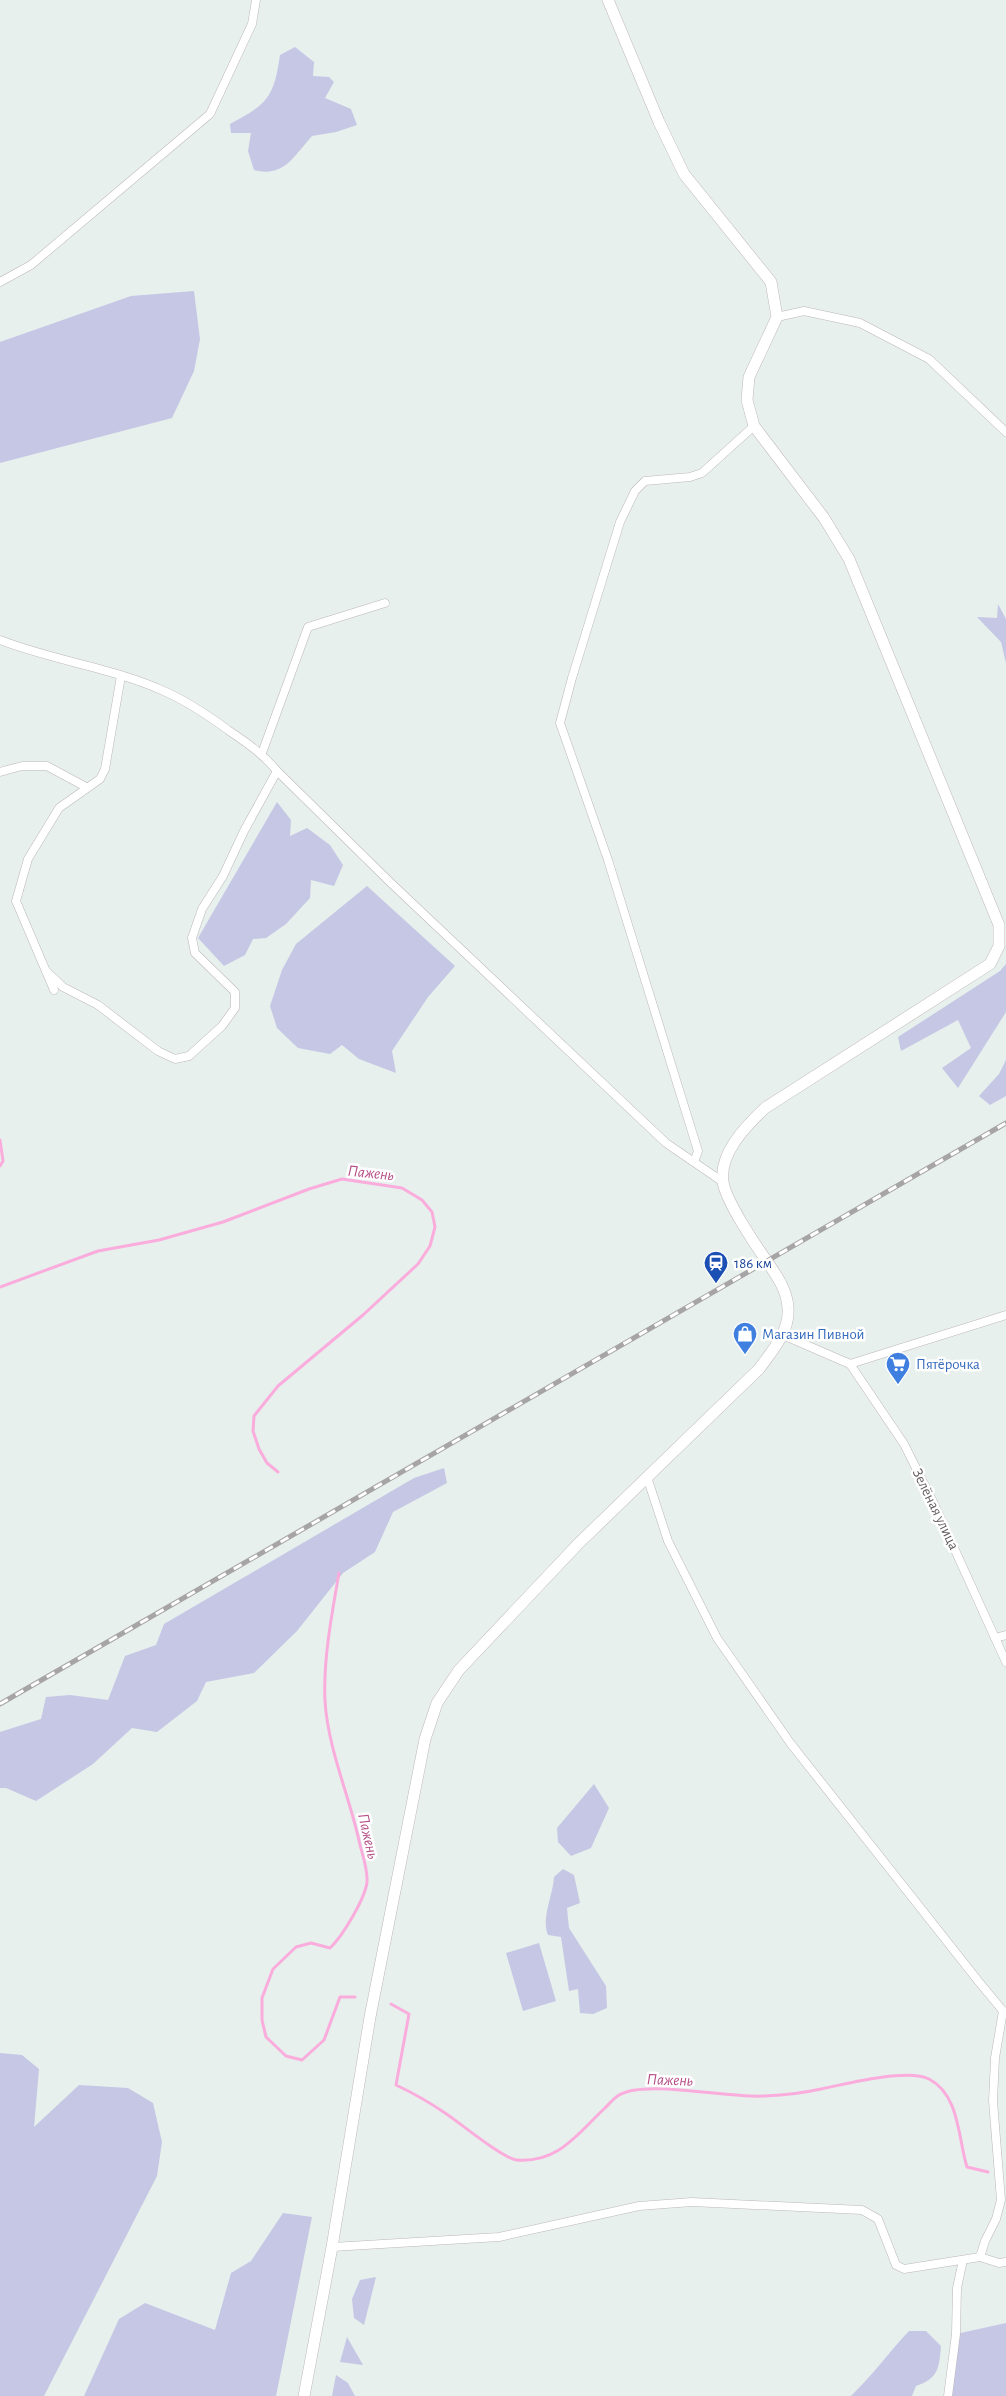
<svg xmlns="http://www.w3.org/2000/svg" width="1006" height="2396" viewBox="0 0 1006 2396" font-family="'Alegreya Sans',sans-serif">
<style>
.green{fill:#c6c7e5}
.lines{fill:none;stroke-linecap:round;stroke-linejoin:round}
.stream{stroke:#faaddc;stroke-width:3}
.street-casing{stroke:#bdb7b9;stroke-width:9}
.secondary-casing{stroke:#c0b8bb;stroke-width:12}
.street{stroke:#fff;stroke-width:8}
.secondary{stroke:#fff;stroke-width:11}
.rail-casing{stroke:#a7a4a5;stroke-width:5}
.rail{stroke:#fff;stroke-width:3;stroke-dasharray:9;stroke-linecap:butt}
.labels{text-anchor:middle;stroke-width:5;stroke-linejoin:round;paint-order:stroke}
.transit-label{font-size:15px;fill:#164399;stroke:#fff;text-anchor:start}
.shop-label{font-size:15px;fill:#366cbe;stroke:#fff;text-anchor:start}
.street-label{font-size:15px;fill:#665f62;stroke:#fff}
.water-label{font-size:16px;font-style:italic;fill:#b44d85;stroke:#fff}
</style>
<rect width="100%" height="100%" fill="#e7f0ed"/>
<g class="green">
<path d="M295 47 314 62 313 76 329 77 334 82 325 98 351 109 357 125 336 132 312 136C294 156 284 178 254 170L248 151 251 133H231L230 124C268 104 274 97 280 55Z"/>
<polygon points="194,291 200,339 194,371 172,418 0,463 0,342 131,296"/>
<polygon points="998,604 1006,619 1006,663 1001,642 977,617 997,618"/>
<polygon points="277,802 291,820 290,836 307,828 330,845 343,865 334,886 311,880 310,898 286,924 266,938 253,939 245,955 224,966 198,938"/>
<polygon points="367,886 455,966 428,997 392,1051 396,1073 359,1059 342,1045 330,1054 298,1048 277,1028 270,1006 282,970 296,944"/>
<polygon points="1006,964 1006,1012 958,1088 942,1068 971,1048 958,1020 901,1051 898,1037 1000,971"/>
<polygon points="1006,1060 1006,1096 990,1105 979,1096 999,1074"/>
<polygon points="444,1468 447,1483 393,1512 375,1552 343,1573 297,1631 254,1673 206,1682 197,1701 157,1732 132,1728 93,1764 36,1801 6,1788 0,1788 0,1732 41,1719 46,1697 70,1695 108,1700 125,1656 156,1645 164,1624 414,1478"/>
<polygon points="594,1784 609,1808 591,1848 571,1856 558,1842 557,1828"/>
<path d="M563 1869 574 1875 580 1903 567 1908 569 1928 606 1986 607 2008 593 2014 580 2013 578 1989 569 1991 561 1937 548 1935C541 1917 553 1896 554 1877Z"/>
<polygon points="539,1943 556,2001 523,2011 506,1953"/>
<polygon points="0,2053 22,2055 39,2069 34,2127 79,2085 128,2088 153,2103 162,2142 157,2176 44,2396 0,2396"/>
<polygon points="283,2213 312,2217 276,2396 84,2396 119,2319 145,2303 215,2330 231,2273 251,2261"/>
<polygon points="376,2277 364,2325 354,2318 352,2299 360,2280"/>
<polygon points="1006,2323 1006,2396 948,2396 956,2334"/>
<path d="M909 2331H926L941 2346C939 2368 939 2378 916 2386L912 2396H851C872 2376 889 2352 909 2331Z"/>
<polygon points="347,2337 363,2365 340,2362"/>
<polygon points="336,2375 348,2383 355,2396 332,2396"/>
</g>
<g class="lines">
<g class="stream">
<polyline points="0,1140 3,1161 0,1166"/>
<polyline points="0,1287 98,1251 159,1240 223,1222 309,1189 342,1179 402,1188 422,1200 432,1212 435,1227 430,1246 418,1264 363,1315 278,1386 254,1416 253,1431 259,1449 267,1463 278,1472"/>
<path d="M339 1573C332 1613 323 1660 325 1701 328 1750 350 1797 360 1845 363 1856 368 1871 367 1882 365 1899 342 1937 330 1948L311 1943 296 1947 273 1969 262 1998V2020L266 2037 286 2056 302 2060 324 2040 340 1997H355"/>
<path d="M391 2004 409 2014 396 2085C413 2093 429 2102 445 2113 459 2122 503 2159 517 2160 559 2163 578 2133 605 2108 609 2104 614 2098 619 2095 647 2079 730 2099 765 2096 784 2095 803 2093 821 2089 844 2084 908 2068 929 2079 960 2095 958 2139 967 2167L988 2172"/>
</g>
<defs>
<g id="street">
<polyline points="0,282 31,265 210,114 252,24 256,0"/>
<polyline points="777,317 804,311 860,323 929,359 1006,432"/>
<path d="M0 640C54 661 114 668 166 692 188 702 209 716 228 730 248 744 261 752 277 771L392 884 666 1143 723 1182"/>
<polyline points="262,753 308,627 385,603"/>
<polyline points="0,772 22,766 47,766 86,787"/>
<polyline points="46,971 63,987 98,1005 158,1051 175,1059 189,1056 222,1026 235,1008 235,992 195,953 192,938 202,909 223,876 244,831 277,771"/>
<polyline points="54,990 16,901 28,859 59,808 100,779 105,769 121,676"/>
<polyline points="694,1162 698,1151 608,860 560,723 572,678 620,522 635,491 645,481 690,477 702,473 754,426"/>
<polyline points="783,1335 850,1364 1006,1315"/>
<polyline points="850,1364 904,1444 934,1504 1006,1662"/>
<polyline points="647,1477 668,1541 717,1638 791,1744 979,1982 1003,2011 1006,2012"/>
<polyline points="995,1638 1006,1635"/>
<polyline points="1003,2011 995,2058 993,2101 1001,2200 996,2219 985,2241 980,2257 999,2263 1006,2262"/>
<polyline points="332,2247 499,2237 639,2206 692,2202 862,2210 878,2219 896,2265 904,2269 980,2257"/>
<polyline points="948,2396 956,2334 957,2288 963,2260"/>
</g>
<path id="secondary" d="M304 2396 332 2247 370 2017 425 1739 437 1703 459 1670 578 1544 759 1369C772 1351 790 1331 788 1308 787 1289 776 1275 766 1260 754 1243 726 1201 723 1182 719 1153 746 1126 765 1108L990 964 999 946V925L849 559 824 518 754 426 747 400 749 377 777 317 771 282 684 174 659 122 608 0"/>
</defs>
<use href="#street" class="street-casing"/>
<use href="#secondary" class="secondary-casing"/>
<use href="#street" class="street"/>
<use href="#secondary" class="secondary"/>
<defs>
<polyline id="rail" points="0,1704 1006,1123"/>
</defs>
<use href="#rail" class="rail-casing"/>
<use href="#rail" class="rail"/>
</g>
<defs>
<symbol id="station-pin" viewBox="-11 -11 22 30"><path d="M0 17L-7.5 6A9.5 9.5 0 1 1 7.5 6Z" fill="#1a4fb4" stroke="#fff"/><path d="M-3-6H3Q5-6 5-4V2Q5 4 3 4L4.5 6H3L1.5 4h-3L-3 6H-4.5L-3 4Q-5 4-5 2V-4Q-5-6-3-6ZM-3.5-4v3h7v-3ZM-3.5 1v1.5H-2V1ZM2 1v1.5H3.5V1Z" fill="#fff"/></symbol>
<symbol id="shop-pin" viewBox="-11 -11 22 30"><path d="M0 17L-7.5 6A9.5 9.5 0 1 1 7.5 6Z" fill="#3f7fe0" stroke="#fff"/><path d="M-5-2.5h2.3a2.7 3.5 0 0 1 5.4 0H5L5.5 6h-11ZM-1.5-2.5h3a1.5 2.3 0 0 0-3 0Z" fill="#fff"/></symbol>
<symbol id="supermarket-pin" viewBox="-11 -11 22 30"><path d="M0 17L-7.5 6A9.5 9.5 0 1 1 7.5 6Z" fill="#3f7fe0" stroke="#fff"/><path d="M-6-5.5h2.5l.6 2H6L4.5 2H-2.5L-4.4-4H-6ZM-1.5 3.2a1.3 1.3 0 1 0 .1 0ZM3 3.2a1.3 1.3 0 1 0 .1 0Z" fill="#fff"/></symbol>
</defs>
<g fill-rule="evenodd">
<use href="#station-pin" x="702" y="1249" width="28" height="38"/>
<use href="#shop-pin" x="731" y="1320" width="28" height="38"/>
<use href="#supermarket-pin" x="884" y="1350" width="28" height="38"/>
</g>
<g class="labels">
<g class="transit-label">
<text x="734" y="1268">186 км</text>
</g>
<g class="shop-label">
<text x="762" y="1339">Магазин Пивной</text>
<text x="916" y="1369">Пятёрочка</text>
</g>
<g class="street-label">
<text transform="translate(936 1509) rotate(64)" y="5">Зелёная улица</text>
</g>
<g class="water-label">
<text transform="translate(371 1172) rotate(6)" y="6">Пажень</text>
<text transform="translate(369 1836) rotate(77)" y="6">Пажень</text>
<text transform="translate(670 2079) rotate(2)" y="6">Пажень</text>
</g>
</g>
</svg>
